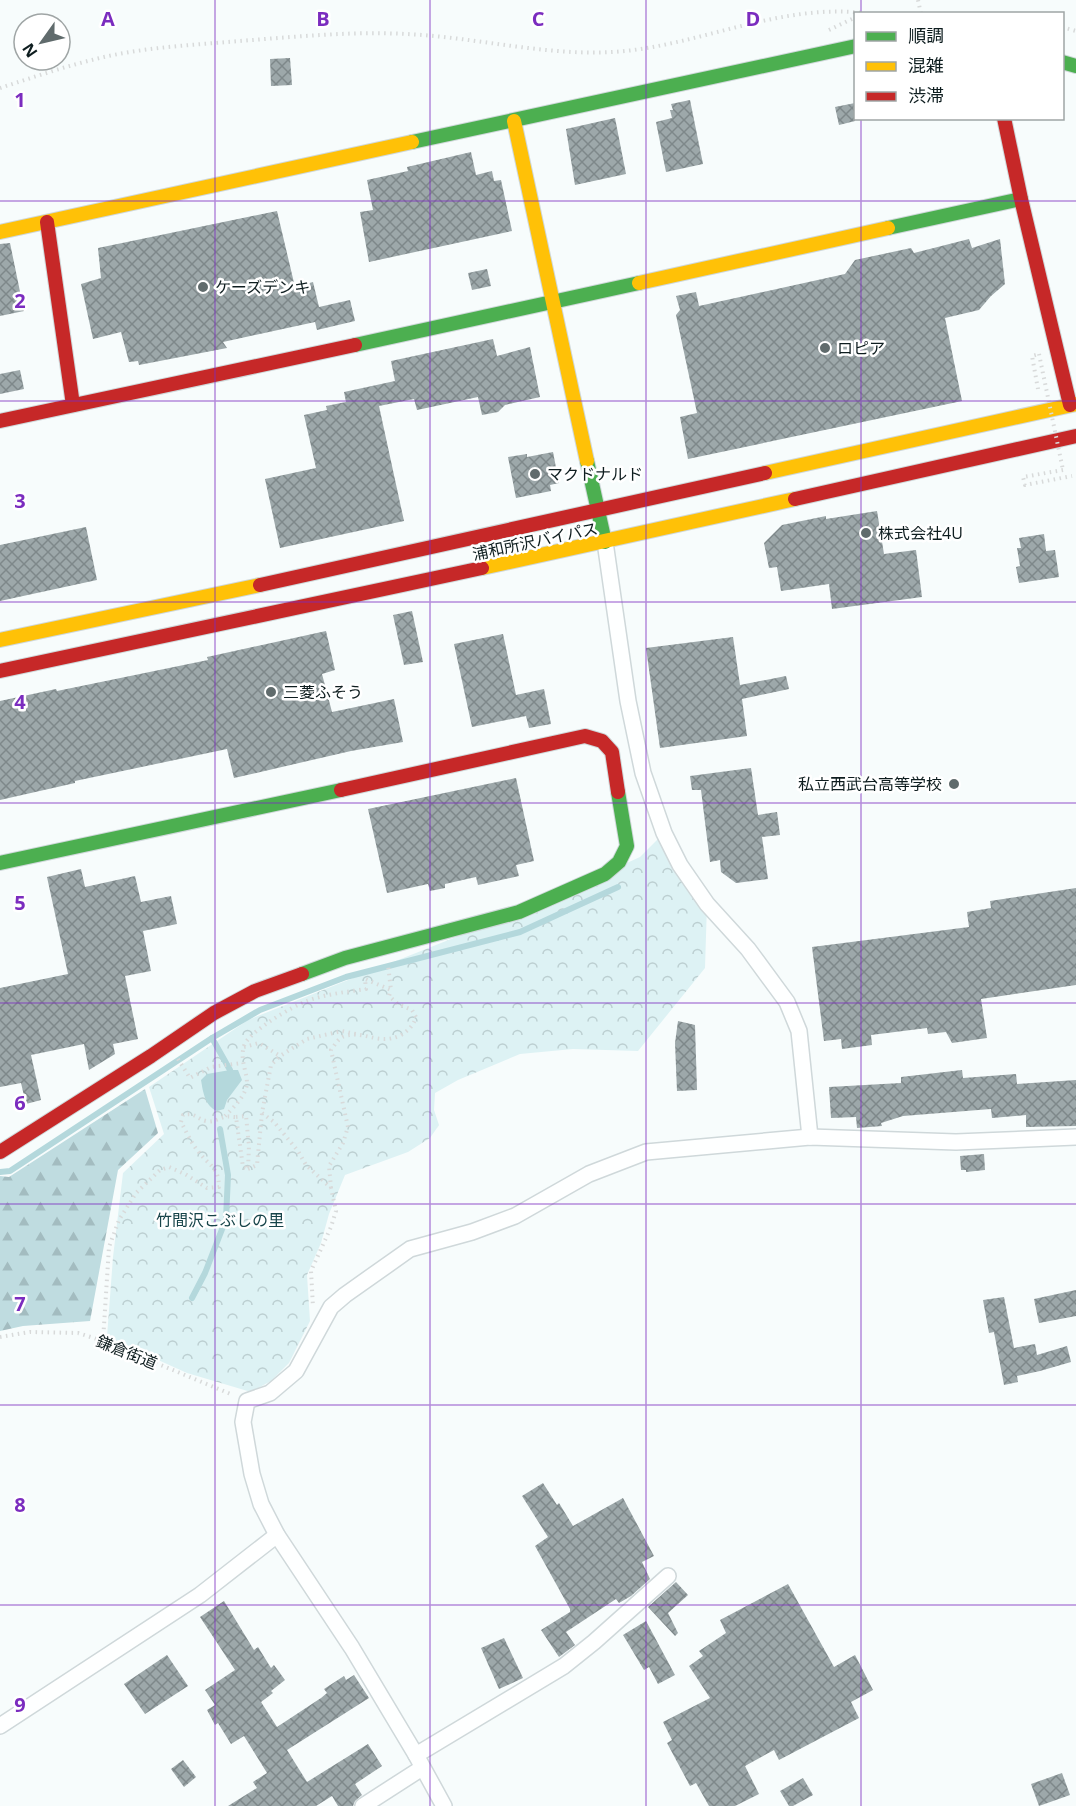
<svg xmlns="http://www.w3.org/2000/svg" width="1076" height="1806" viewBox="0 0 1076 1806" font-family="'Open Sans','Noto Sans JP',sans-serif">
<style>
.forest{fill:url(#forest-firs)}
.park{fill:url(#park-crowns)}
.water{fill:#b4d8dc}
.lines{fill:none;stroke-linecap:round;stroke-linejoin:round}
.stream{stroke:#b4d8dc;stroke-width:6}
.building{fill:url(#building-cross-hatch)}
.street-casing{stroke:#cfd8da;stroke-width:18}
.fast-casing{stroke:#cfd8da;stroke-width:16}
.slow-casing{stroke:#cfd8da;stroke-width:16}
.jam-casing{stroke:#cfd8da;stroke-width:16}
.path{stroke:#d8dada;stroke-width:4;stroke-dasharray:1.5 4.5;stroke-linecap:butt}
.street{stroke:#feffff;stroke-width:15}
.fast{stroke:#4caf50;stroke-width:14}
.slow{stroke:#ffc107;stroke-width:14}
.jam{stroke:#c62828;stroke-width:14}
.path-bridge{stroke:#d8dada;stroke-width:4;stroke-dasharray:1.5 4.5;stroke-linecap:butt}
.grid{fill:none;stroke:#7b2cbf;stroke-width:1.5;stroke-opacity:0.55}
.poi-dot{fill:#606b6c;stroke:#fff;stroke-width:2}
.labels{text-anchor:middle;stroke-width:5;stroke-linejoin:round;paint-order:stroke}
.poi-label{font-size:16px;fill:#0e1d1f;stroke:#fff;text-anchor:start}
.street-label{font-size:16px;fill:#0e1d1f;stroke:#fff}
.park-label{font-size:16px;fill:#174449;stroke:#fff}
.grid-label{font-size:20px;text-anchor:middle;font-weight:bold;fill:#7b2cbf;stroke:#fff;stroke-width:5;stroke-linejoin:round;paint-order:stroke}
</style>
<defs>
<pattern id="forest-firs" width="22" height="20" patternUnits="userSpaceOnUse" patternTransform="scale(1.5)"><rect width="22" height="20" fill="#bfdce0"/><path d="M5 1l3.5 6h-7zM16 11l3.5 6h-7z" fill="#a3bcc0"/></pattern>
<pattern id="park-crowns" width="20" height="18" patternUnits="userSpaceOnUse" patternTransform="scale(1.5)"><rect width="20" height="18" fill="#ddf2f4"/><path d="M2 6a3 3 0 1 1 6 0M12 15a3 3 0 1 1 6 0" fill="none" stroke="#bccfd1"/></pattern>
<pattern id="building-cross-hatch" width="8" height="8" patternUnits="userSpaceOnUse" patternTransform="scale(1.5)"><rect width="8" height="8" fill="#9da8aa"/><path d="M0 0l8 8M0 8l8-8" fill="none" stroke="#7e888a"/></pattern>
</defs>
<rect width="100%" height="100%" fill="#f7fcfc"/>
<polygon class="forest" points="145,1089 158,1133 118,1170 90,1321 23,1326 0,1331 0,1176 9,1177"/>
<polygon class="park" points="664,833 707,904 705,968 638,1051 573,1049 520,1054 458,1080 435,1093 434,1110 439,1125 430,1138 408,1152 345,1175 329,1214 321,1243 307,1275 310,1321 289,1363 271,1381 251,1392 187,1373 107,1337 113,1257 123,1173 164,1134 149,1087 248,1020 519,912 640,857"/>
<path class="water" d="M230 1070H238L242 1080 227 1100 224 1109 217 1111C205 1106 203 1092 201 1080L207 1074Z"/>
<g class="lines">
<g class="stream">
<polyline points="212,1038 230,1070"/>
<polyline points="0,1172 10,1171 212,1038 260,1010 346,977 520,932 618,887"/>
<polyline points="192,1298 205,1273 226,1219 228,1175 220,1129"/>
</g>
</g>
<g class="building">
<polygon points="290,58 292,85 271,86 270,59"/>
<polygon points="690,100 703,164 666,172 656,122 672,118 670,110 673,110 671,104"/>
<polygon points="855,103 855,121 839,125 835,107"/>
<polygon points="615,118 626,174 575,185 566,129"/>
<polygon points="471,152 476,175 492,171 494,181 501,180 512,231 369,262 360,212 373,210 367,180 408,171 407,167"/>
<polygon points="277,211 295,287 313,282 319,307 350,300 355,321 317,330 315,322 223,342 227,348 139,365 138,361 129,362 121,332 93,339 81,284 101,278 98,248"/>
<polygon points="969,239 972,248 1000,239 1005,284 991,296 979,310 945,318 962,401 688,459 680,417 697,413 676,315 680,310 676,296 696,292 699,306 845,274 855,260 911,248 914,253"/>
<polygon points="10,243 24,311 0,316 0,244"/>
<polygon points="487,269 491,286 472,290 468,273"/>
<polygon points="493,339 497,356 530,347 540,397 505,405 498,412 482,415 478,397 417,410 414,399 379,406 404,521 280,548 265,479 316,468 304,415 327,410 326,406 346,402 344,392 395,381 391,361"/>
<polygon points="20,370 24,389 0,394 0,374"/>
<polygon points="553,452 559,483 550,485 551,491 516,498 508,457 527,454 527,457"/>
<polygon points="877,511 884,554 916,550 922,597 832,609 829,584 781,591 777,567 769,568 764,543 782,525 826,516 826,519"/>
<polygon points="86,527 97,580 0,601 0,545"/>
<polygon points="1044,534 1046,551 1055,550 1059,577 1019,583 1016,567 1020,566 1017,548 1021,548 1019,538"/>
<polygon points="412,611 423,662 404,665 393,615"/>
<polygon points="326,631 335,670 322,674 332,712 394,699 403,742 351,751 234,778 227,749 75,781 75,783 0,800 0,701 56,689 57,691 208,660 207,657"/>
<polygon points="503,634 516,695 544,689 551,724 529,728 526,716 472,727 454,644"/>
<polygon points="733,637 740,685 786,676 789,689 742,699 747,736 660,748 646,648"/>
<polygon points="751,768 758,815 777,812 780,835 762,837 768,879 736,883 721,872 720,860 710,862 701,790 692,790 690,776"/>
<polygon points="516,778 534,861 516,865 519,876 478,885 476,877 445,884 445,888 430,891 428,884 387,893 368,809"/>
<polygon points="81,869 85,887 135,876 141,902 171,896 177,924 143,931 151,971 125,976 138,1039 113,1044 115,1054 89,1070 84,1044 31,1055 41,1100 26,1104 21,1083 0,1087 0,988 68,974 47,877"/>
<polygon points="1076,888 1076,985 981,999 987,1038 952,1043 946,1032 928,1034 927,1028 871,1035 872,1045 842,1049 841,1039 824,1041 812,947 969,927 967,912 991,908 990,901"/>
<polygon points="678,1021 695,1025 697,1090 677,1091 675,1043"/>
<polygon points="962,1070 963,1078 1016,1074 1017,1084 1076,1080 1076,1126 1026,1127 1026,1115 992,1118 991,1109 903,1116 881,1123 882,1126 857,1128 856,1117 831,1118 829,1087 901,1083 901,1077"/>
<polygon points="984,1154 985,1170 966,1172 966,1170 961,1170 960,1156"/>
<polygon points="1076,1290 1076,1316 1039,1323 1034,1299"/>
<polygon points="1004,1297 1014,1348 1035,1344 1037,1355 1067,1346 1071,1362 1040,1371 1017,1376 1018,1382 1004,1385 994,1332 989,1333 983,1300"/>
<polygon points="543,1483 557,1505 559,1503 573,1526 623,1498 654,1556 642,1562 650,1579 631,1596 619,1603 616,1599 566,1632 575,1645 559,1657 541,1630 570,1612 570,1609 535,1546 548,1537 522,1496"/>
<polygon points="676,1582 688,1595 668,1613 678,1633 675,1636 648,1607"/>
<polygon points="788,1584 834,1667 855,1655 873,1690 851,1702 859,1718 779,1760 774,1750 745,1766 759,1794 735,1806 709,1806 696,1783 690,1786 667,1743 672,1740 663,1722 710,1698 689,1666 703,1656 699,1651 726,1633 720,1620"/>
<polygon points="224,1601 254,1650 258,1647 271,1668 274,1665 285,1680 271,1691 273,1693 261,1702 277,1727 321,1698 327,1693 324,1689 344,1676 346,1680 354,1675 369,1698 287,1750 307,1782 368,1744 382,1766 355,1784 362,1795 355,1801 353,1806 338,1806 332,1796 316,1806 228,1806 257,1788 253,1782 267,1773 244,1736 231,1744 218,1723 215,1725 207,1710 215,1705 205,1690 235,1670 200,1617"/>
<polygon points="646,1621 675,1675 658,1684 649,1667 644,1670 623,1635"/>
<polygon points="504,1638 523,1678 499,1689 481,1648"/>
<polygon points="167,1655 188,1686 145,1714 124,1684"/>
<polygon points="183,1760 196,1777 184,1787 171,1769"/>
<polygon points="1062,1773 1070,1795 1039,1806 1031,1784"/>
<polygon points="803,1778 813,1795 793,1806 789,1806 780,1791"/>
</g>
<g class="lines">
<defs>
<g id="street">
<polyline points="605,542 628,701 643,773 664,833 680,865 707,904 748,949 787,1002 799,1031 810,1137"/>
<polyline points="0,1726 200,1595 277,1535"/>
<polyline points="416,1755 564,1666 594,1642 668,1576"/>
<polyline points="363,1806 422,1768"/>
<polyline points="444,1806 416,1755 352,1648 277,1535 261,1504 252,1474 243,1422 247,1401 270,1393 296,1371 331,1307 345,1295 410,1249 472,1232 515,1216 589,1174 646,1152 810,1137 956,1142 1076,1137"/>
</g>
<g id="fast">
<polyline points="1062,62 1076,66"/>
<polyline points="412,142 856,46"/>
<polyline points="888,228 1021,199"/>
<polyline points="355,345 639,283"/>
<polyline points="587,461 605,542"/>
<polyline points="0,863 341,790"/>
<polyline points="302,974 345,958 519,912 605,874 619,862 627,846 618,792"/>
</g>
<g id="slow">
<polyline points="514,121 587,461"/>
<polyline points="0,232 412,142"/>
<polyline points="639,283 888,228"/>
<polyline points="765,473 1076,404"/>
<polyline points="482,568 795,499"/>
<polyline points="0,640 260,585"/>
</g>
<g id="jam">
<polyline points="1004,118 1021,199 1070,405"/>
<polyline points="47,222 73,405"/>
<polyline points="0,421 355,345"/>
<polyline points="795,499 1076,436"/>
<polyline points="260,585 765,473"/>
<polyline points="0,671 482,568"/>
<polyline points="341,790 585,736 602,741 612,752 618,792"/>
<polyline points="0,1152 151,1056 214,1013 255,991 302,974"/>
</g>
</defs>
<use href="#street" class="street-casing"/>
<use href="#fast" class="fast-casing"/>
<use href="#slow" class="slow-casing"/>
<use href="#jam" class="jam-casing"/>
<g class="path">
<polyline points="918,0 921,14"/>
<polyline points="1062,27 1076,31"/>
<polyline points="829,30 856,17"/>
<path d="M0 88C34 77 69 65 104 57 148 47 194 45 239 41 294 37 351 31 406 34 475 37 544 56 613 52 696 47 779 3 863 13"/>
<polyline points="1038,389 1032,356 1039,354"/>
<polyline points="1063,470 1023,477 1025,485 1072,476"/>
<polyline points="244,1047 259,1043 280,1056"/>
<polyline points="178,1059 190,1078 211,1067 242,1063"/>
<polyline points="262,1113 274,1122 298,1151 306,1165 331,1188 336,1211 331,1227 311,1271 313,1307"/>
<path d="M225 1116C233 1108 247 1095 247 1082 246 1069 240 1059 244 1046 248 1032 293 1006 307 1001 326 994 346 992 366 989L365 979 391 990 388 965"/>
<polyline points="248,1169 257,1165 262,1113 271,1065 280,1056 307,1039 342,1031 356,1034"/>
<path d="M331 1188 329 1166 343 1143 348 1127 331 1050C335 1045 338 1038 345 1036 364 1030 379 1046 401 1035 409 1030 413 1026 416 1017L412 1010 398 1004 389 996 391 990"/>
<polyline points="0,1337 30,1332 78,1333 103,1341 233,1395"/>
<path d="M103 1341 109 1247 119 1220 136 1193 160 1170 169 1167 185 1174 207 1188 219 1187C219 1167 208 1165 198 1151 191 1143 186 1131 181 1122L183 1115C195 1112 197 1119 206 1121 213 1123 219 1118 225 1117 229 1116 232 1117 236 1117L243 1167 248 1169 249 1146 246 1116 236 1117"/>
</g>
<use href="#street" class="street"/>
<use href="#fast" class="fast"/>
<use href="#slow" class="slow"/>
<use href="#jam" class="jam"/>
<polyline class="path-bridge" points="1039,354 1063,470"/>
</g>
<path class="grid" d="M215 0V1806M430 0V1806M646 0V1806M861 0V14M861 118V1806M0 201H1076M0 401H1076M0 602H1076M0 803H1076M0 1003H1076M0 1204H1076M0 1405H1076M0 1605H1076"/>
<g class="poi-dot">
<circle cx="203" cy="287" r="6"/>
<circle cx="825" cy="348" r="6"/>
<circle cx="535" cy="474" r="6"/>
<circle cx="866" cy="533" r="6"/>
<circle cx="271" cy="692" r="6"/>
<circle cx="954" cy="784" r="6"/>
</g>
<g class="labels">
<g class="poi-label">
<text x="215" y="293">ケーズデンキ</text>
<text x="837" y="354">ロピア</text>
<text x="547" y="480">マクドナルド</text>
<text x="878" y="539">株式会社4U</text>
<text x="283" y="698">三菱ふそう</text>
<text x="942" y="790" text-anchor="end">私立西武台高等学校</text>
</g>
<g class="street-label">
<text transform="translate(535 541) rotate(-12)" y="6">浦和所沢バイパス</text>
<text transform="translate(127 1352) rotate(22)" y="6">鎌倉街道</text>
</g>
<g class="park-label">
<text x="220" y="1226">竹間沢こぶしの里</text>
</g>
</g>
<g class="grid-label">
<text x="108" y="26">A</text>
<text x="323" y="26">B</text>
<text x="538" y="26">C</text>
<text x="753" y="26">D</text>
<text x="20" y="107">1</text>
<text x="20" y="308">2</text>
<text x="20" y="508">3</text>
<text x="20" y="709">4</text>
<text x="20" y="910">5</text>
<text x="20" y="1110">6</text>
<text x="20" y="1311">7</text>
<text x="20" y="1512">8</text>
<text x="20" y="1712">9</text>
</g>
<rect x="854" y="12" width="210" height="108" fill="#ffffff" stroke="#9fa5a5" stroke-width="1.5"/>
<rect x="866" y="32" width="30" height="9" fill="#4caf50" stroke="#9fa5a5" stroke-width="1.5"/>
<text x="908" y="42" font-size="18" fill="#0e1d1f">順調</text>
<rect x="866" y="62" width="30" height="9" fill="#ffc107" stroke="#9fa5a5" stroke-width="1.5"/>
<text x="908" y="72" font-size="18" fill="#0e1d1f">混雑</text>
<rect x="866" y="92" width="30" height="9" fill="#c62828" stroke="#9fa5a5" stroke-width="1.5"/>
<text x="908" y="102" font-size="18" fill="#0e1d1f">渋滞</text>
<g transform="translate(42 42) rotate(236)"><circle r="28" fill="#ffffff" stroke="#9fa5a5" stroke-width="1.5"/>
<path d="M0-4.5L10 22L0 15L-10 22Z" fill="#606b6c"/>
<text y="-9" font-size="16" font-weight="bold" text-anchor="middle" fill="#0e1d1f">N</text>
</g>
</svg>
